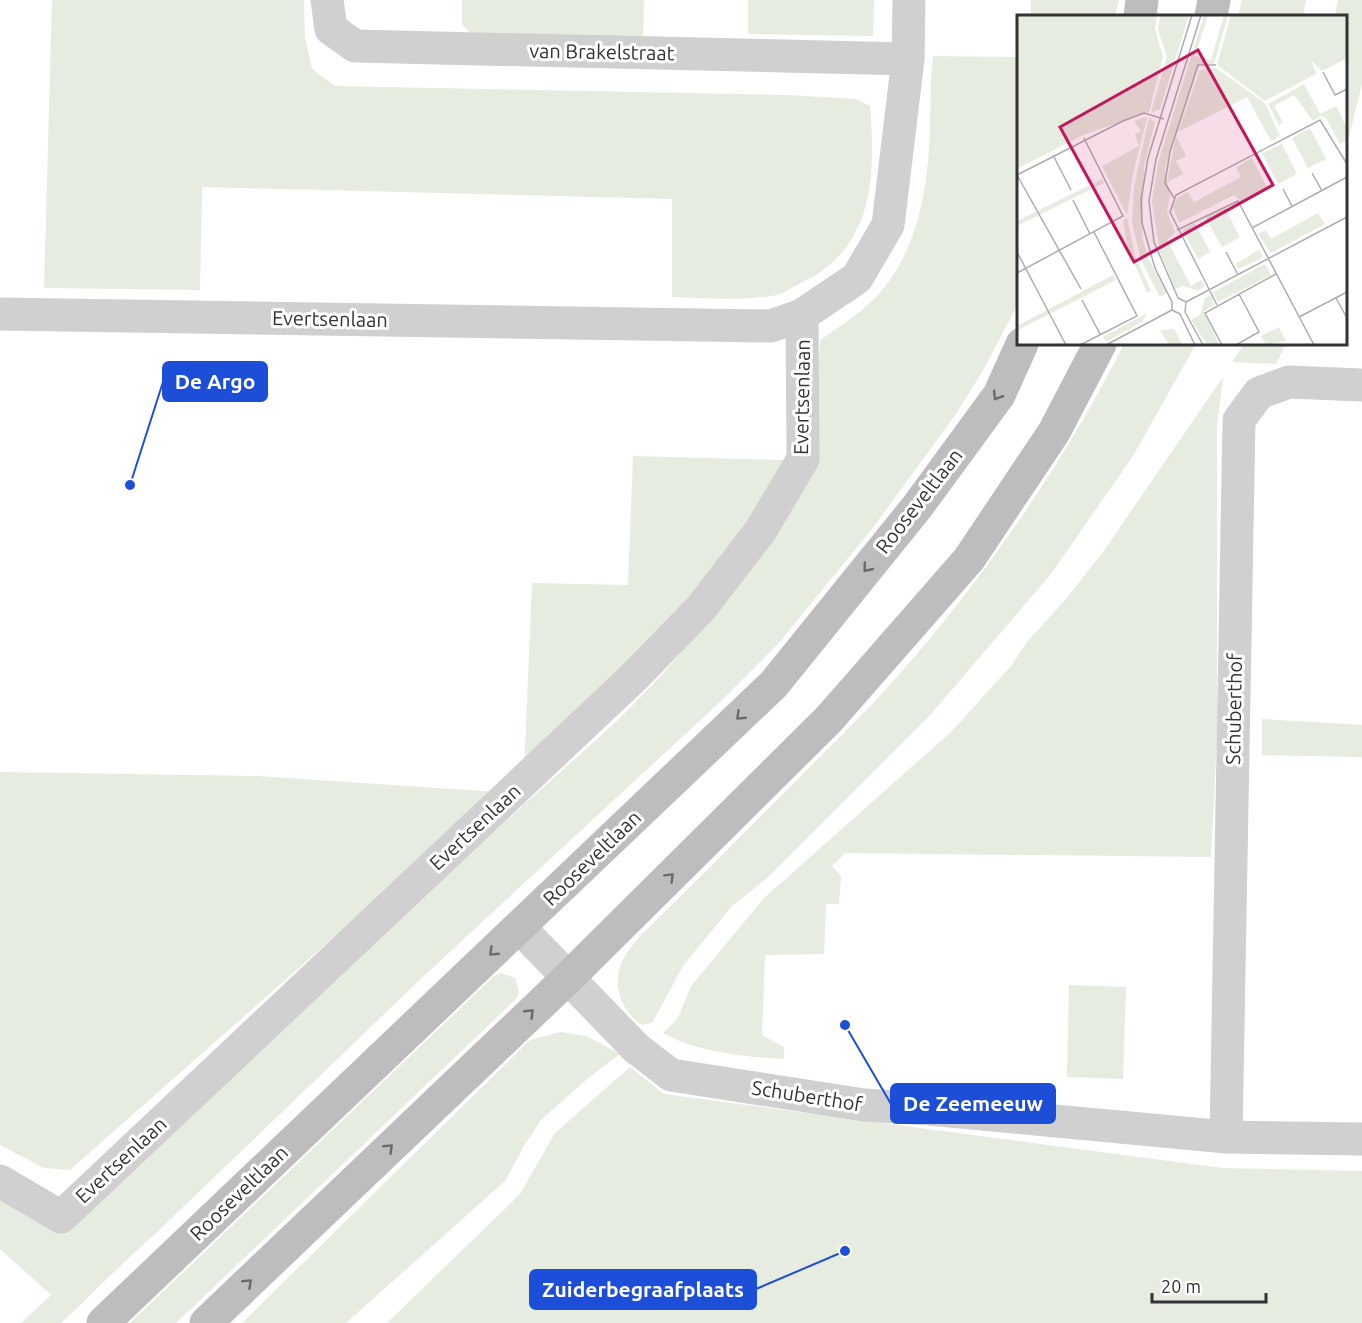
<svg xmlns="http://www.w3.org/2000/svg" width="1362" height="1323" viewBox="0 0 1362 1323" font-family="Ubuntu,sans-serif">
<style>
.green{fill:#e6ecdf}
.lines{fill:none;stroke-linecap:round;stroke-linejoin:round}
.minor{stroke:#d0d0d0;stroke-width:33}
.secondary{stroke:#bdbdbd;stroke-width:33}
.oneway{stroke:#6a6a6a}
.labels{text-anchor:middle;stroke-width:6;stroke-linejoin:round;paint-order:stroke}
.street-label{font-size:20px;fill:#333;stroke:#fff}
.inset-road{fill:none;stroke:#adadad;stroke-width:1.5}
.view{fill:#c2185b;fill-opacity:0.15;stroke:#c2185b;stroke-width:3}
.inset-edge{fill:none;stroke:#333;stroke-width:3}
.leader{fill:none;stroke:#1d4ed8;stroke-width:2}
.callout-dot{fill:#1d4ed8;stroke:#fff;stroke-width:2}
.callout{fill:#1d4ed8;stroke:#1d4ed8;stroke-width:2}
.callout-label{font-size:21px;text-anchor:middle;font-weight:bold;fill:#fff}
</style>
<rect width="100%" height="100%" fill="#fff"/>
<g class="green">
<path d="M52 0H304L305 38 312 69 335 86 789 95 856 99 870 106C876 176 874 249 801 283 792 287 782 295 772 296 739 301 705 298 672 297V199L202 187 200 290 44 288Z"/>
<polygon points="462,0 644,0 643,37 470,33 462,24"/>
<polygon points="748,0 874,0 873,36 748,34"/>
<polygon points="1031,0 1119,0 1115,16 1031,16"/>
<polygon points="1242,0 1306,0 1303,16 1238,16"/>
<polygon points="1338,0 1362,0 1362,84 1346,149 1346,16 1335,16"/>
<path d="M1018 52V304L981 374 956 414 872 529 778 644 721 701 426 974 154 1235C122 1263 92 1294 61 1323H21L51 1295 0 1249V1179L55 1207 418 900 616 722 658 679 729 597 818 383 820 340C838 328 858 315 874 299 918 254 928 189 930 129 931 104 930 80 933 56L1015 57Z"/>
<path d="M1124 344H1196L1133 456 1051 574 931 714 767 878 732 906 683 966 652 1023 642 1025C623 1013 613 989 620 967 623 955 634 944 641 935 695 883 747 830 799 778 832 744 866 712 897 677 985 577 1064 463 1124 344Z"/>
<polygon points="1244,344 1286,344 1276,364 1232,362"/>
<path d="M1223 377 1217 427V738L1211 857 845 853 832 866 841 876 839 904H826L824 954 765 955 762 1035 784 1047V1059C745 1057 697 1052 663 1033L678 1018 691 986 764 898 952 731 1011 666 1027 642 1066 599 1103 552Z"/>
<polygon points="633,456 784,460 755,515 716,570 524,772 532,583 628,585"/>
<polygon points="1262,719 1362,725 1362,757 1262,755"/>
<polygon points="0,772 257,776 498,792 70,1170 44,1168 0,1145"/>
<polygon points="501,973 515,978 519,992 517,998 176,1323 130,1323 494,976"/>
<polygon points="1069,985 1126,987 1123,1079 1067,1077"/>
<polygon points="560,1032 586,1036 620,1054 587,1079 541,1120 524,1146 505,1181 346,1323 242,1323 530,1040"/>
<polygon points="630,1067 664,1094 1222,1168 1362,1171 1362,1323 387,1323 520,1194 555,1133"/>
</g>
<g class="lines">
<g class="minor">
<polyline points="327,0 331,29 355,46 908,59"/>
<polyline points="0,314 771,326 802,315 857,278 888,225 908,59 909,0"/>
<polyline points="519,927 636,1048 671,1075 864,1105 929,1109 1226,1137 1362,1139"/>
<polyline points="1226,1137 1239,420 1259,393 1289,382 1362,385"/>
<polyline points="0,1181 61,1217 635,676 701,608 761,530 803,459 802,315"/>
</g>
<g class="secondary">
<polyline points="1140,16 1142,0"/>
<polyline points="1211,16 1214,0"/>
<polyline points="103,1323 774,684 917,507 999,395 1022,344"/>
<polyline points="206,1323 568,978 829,719 969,559 1054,432 1100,344"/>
</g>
</g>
<defs><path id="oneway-chevron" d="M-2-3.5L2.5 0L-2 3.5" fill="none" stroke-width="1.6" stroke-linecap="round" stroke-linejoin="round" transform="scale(1.5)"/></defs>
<g class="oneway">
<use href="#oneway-chevron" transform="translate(997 396) rotate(121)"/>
<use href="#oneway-chevron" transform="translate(867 568) rotate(129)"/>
<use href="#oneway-chevron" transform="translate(740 716) rotate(136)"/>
<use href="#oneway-chevron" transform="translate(670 877) rotate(-45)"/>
<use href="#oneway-chevron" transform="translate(493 952) rotate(136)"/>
<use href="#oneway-chevron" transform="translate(530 1013) rotate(-44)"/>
<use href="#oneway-chevron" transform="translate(389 1148) rotate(-44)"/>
<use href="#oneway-chevron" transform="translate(248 1283) rotate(-44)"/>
</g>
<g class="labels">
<g class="street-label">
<text transform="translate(602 52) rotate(1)" y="7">van Brakelstraat</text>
<text transform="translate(330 319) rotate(1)" y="7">Evertsenlaan</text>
<text transform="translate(802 397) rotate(-89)" y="7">Evertsenlaan</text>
<text transform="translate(919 501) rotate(-52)" y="7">Rooseveltlaan</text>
<text transform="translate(1234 709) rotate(-89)" y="7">Schuberthof</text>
<text transform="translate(475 827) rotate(-43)" y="7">Evertsenlaan</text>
<text transform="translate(592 858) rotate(-44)" y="7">Rooseveltlaan</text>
<text transform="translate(807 1096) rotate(9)" y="7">Schuberthof</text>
<text transform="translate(121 1160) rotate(-43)" y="7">Evertsenlaan</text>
<text transform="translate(239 1193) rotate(-44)" y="7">Rooseveltlaan</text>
</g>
</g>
<g transform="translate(1017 15)">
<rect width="330" height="330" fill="#fff"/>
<path d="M0 0H140L138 14 146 42 132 97 66 120 0 154ZM143 0H172L143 94 134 98 150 41 141 15ZM187 0H191L178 41 194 45 207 0H211L197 49 182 50 148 153 153 181 150 197 158 217 150 225 174 271 184 265 188 271 182 276 166 271 158 274 143 237 135 187 141 148ZM214 0H330V43L305 56 295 46 299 59 248 86 200 50ZM199 53 248 88 263 121 254 126 230 82 161 117 183 55ZM287 69 303 99 319 91 330 113V125L323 129 309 103 304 101 296 106 277 80 257 91 266 107 262 110 251 89ZM130 102 116 159 110 200 85 151 122 131 118 119 124 116 117 106ZM132 103 138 107 127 151 125 222 131 243 150 278 143 282 124 245 115 208 117 171ZM293 113 309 144 291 153 275 123ZM159 121 169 141 159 146 166 159 150 167ZM265 129 280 159 261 169 245 138ZM235 143 251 174 226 188 217 180 162 208 156 192 160 183 171 177 177 187 224 162 219 152ZM85 164 87 168 0 211V206ZM208 193 223 222 205 232 188 202ZM301 198 308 209 254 238 241 219 249 215 254 224ZM110 202 118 241 134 275 130 278 111 233 106 206ZM178 208 193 237 181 244 165 215ZM243 234 245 243 221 254 219 249ZM248 249 254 260 201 287 196 277ZM96 260 99 265 1 315 0 311ZM194 280 197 290 187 296 202 330H190L174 305 183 300 188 283ZM130 298 125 307 89 327 86 322ZM262 312 269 326 249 330 244 321ZM157 314 166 330H152L143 315Z" fill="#e6ecdf"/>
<path class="inset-road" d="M306 57 318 80 330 74M36 140 54 175M295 158 305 176M0 160 106 106 127 98 147 104M0 160 64 274M266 174 275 191M157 183 148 168 153 137 181 50H199M56 185 73 219M235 213 330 162M160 215 221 186 297 330M0 237 49 330M209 237 221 260M0 258 106 201 67 123M161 283 137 227 132 186 139 144 184 0M161 283 169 287 168 297M319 283 330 303M65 285 83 319M169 287 330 202M200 290 153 197 159 180 303 105 330 149M168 297 186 330M163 299 155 295V287L138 253 125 208 124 185 131 143 175 0M163 299 178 330M282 302 330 277M63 330 120 301 77 217M89 330 155 295M205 330 188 298 259 259M219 330 242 317 222 279"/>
<path class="view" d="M181 35 256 170 117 247 43 112Z"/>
<rect width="330" height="330" class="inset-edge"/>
</g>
<path class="leader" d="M130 485L163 382M845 1025L891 1104M845 1251L756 1289"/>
<g class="callout-dot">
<circle cx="130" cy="485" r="6"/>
<circle cx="845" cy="1025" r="6"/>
<circle cx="845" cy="1251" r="6"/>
</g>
<g class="callout">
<rect x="163" y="362" width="104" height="39" rx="6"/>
<rect x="891" y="1084" width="164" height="39" rx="6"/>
<rect x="530" y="1270" width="226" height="39" rx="6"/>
</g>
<g class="callout-label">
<text x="215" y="389">De Argo</text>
<text x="973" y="1111">De Zeemeeuw</text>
<text x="643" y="1297">Zuiderbegraafplaats</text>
</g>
<path d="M1152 1293v9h114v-9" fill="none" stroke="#333333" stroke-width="3"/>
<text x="1161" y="1293" font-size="18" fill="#333333" stroke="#ffffff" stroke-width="4.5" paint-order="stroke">20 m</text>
</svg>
